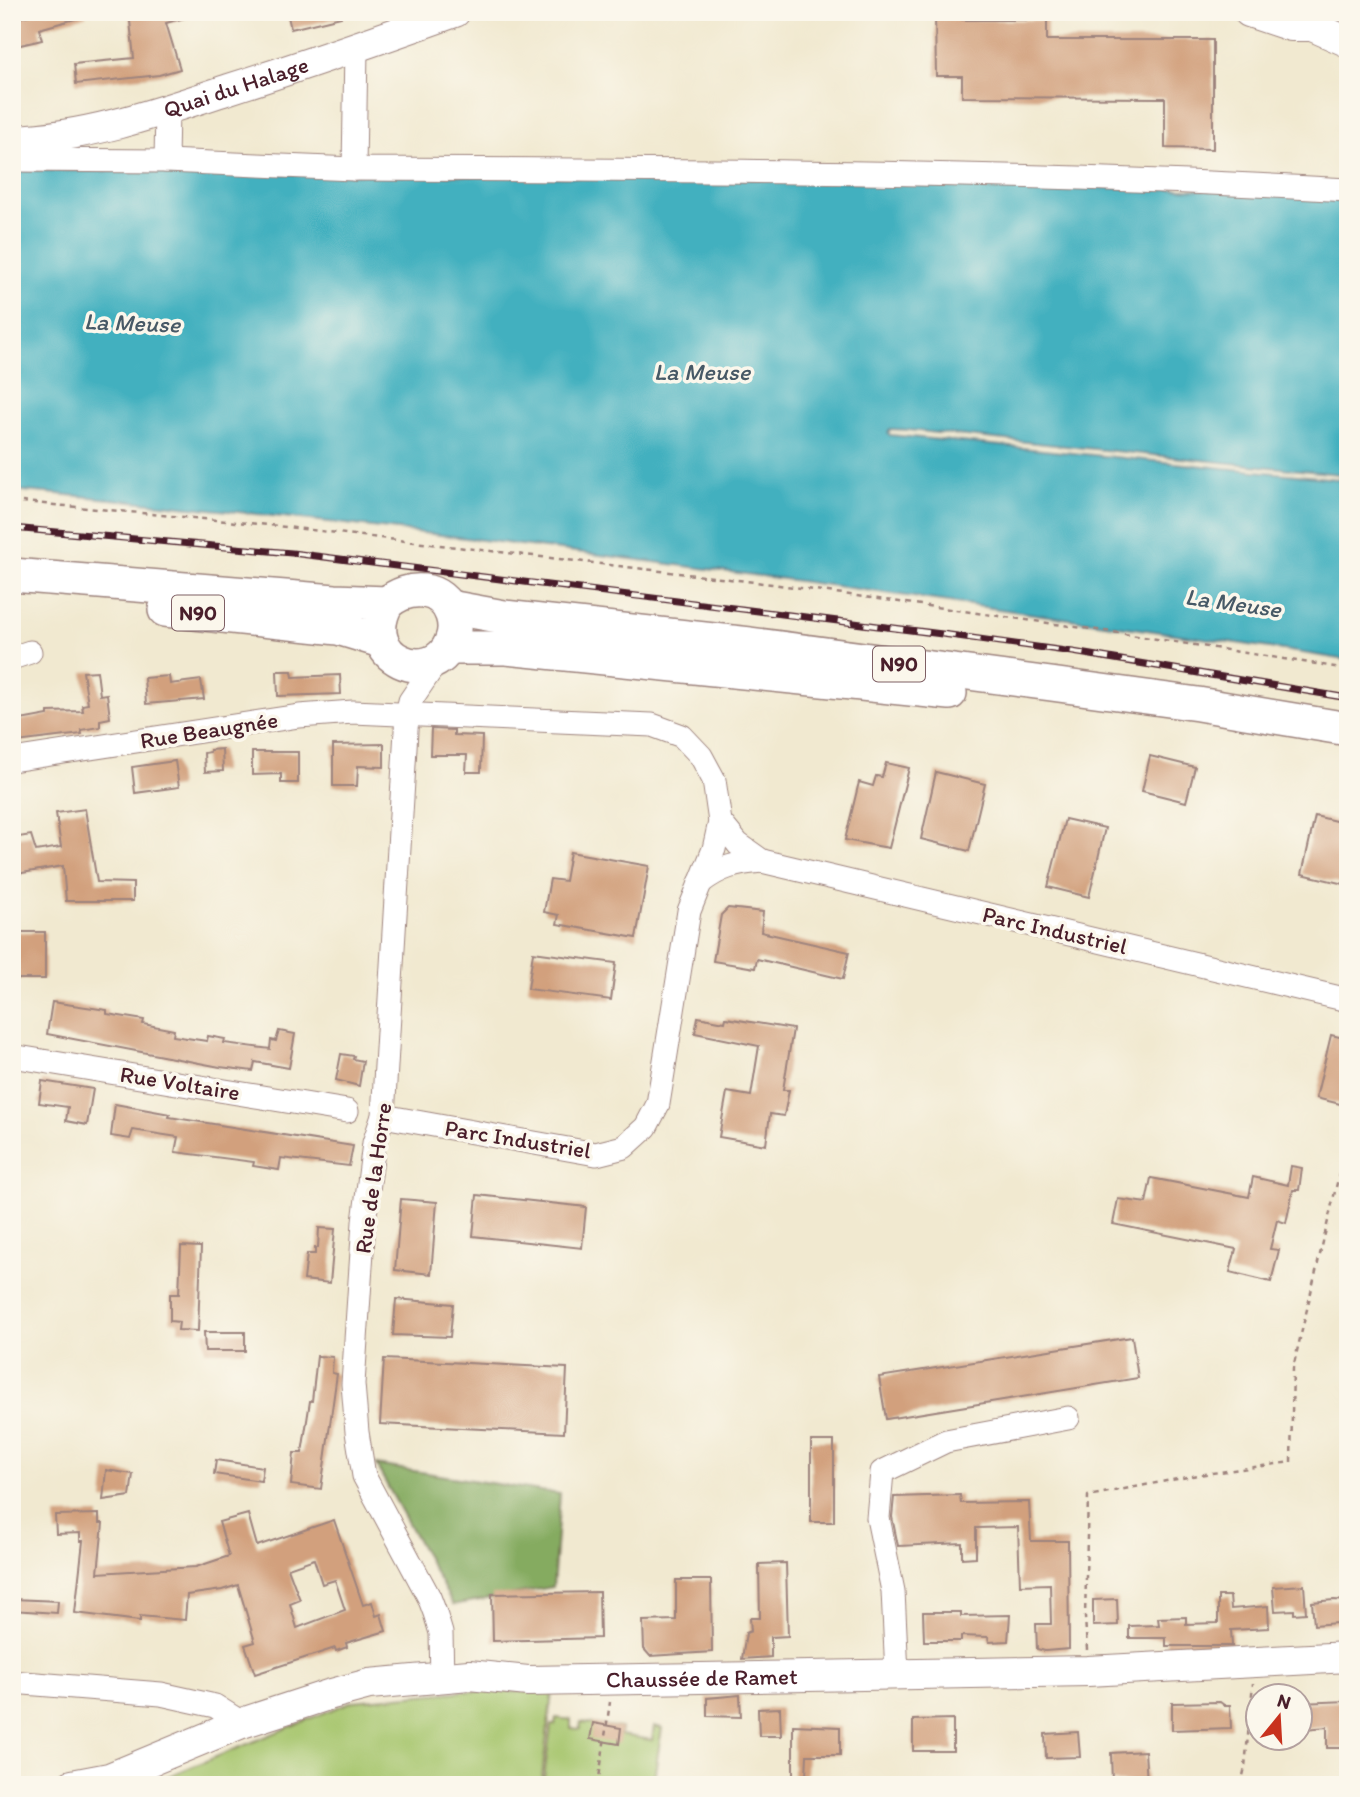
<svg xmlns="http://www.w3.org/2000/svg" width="1360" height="1797" viewBox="0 0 1360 1797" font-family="Itim,sans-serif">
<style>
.green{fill:#a7c66e;stroke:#78724c;stroke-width:2}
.forest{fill:#85ab61;stroke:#686546;stroke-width:2}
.water{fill:#42b0bf;stroke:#466875;stroke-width:2}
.building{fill:#d2a07d;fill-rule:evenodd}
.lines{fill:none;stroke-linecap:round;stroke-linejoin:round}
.minor-casing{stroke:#9e847e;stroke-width:25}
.major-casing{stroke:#9e847e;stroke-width:32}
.highway-casing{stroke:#9e847e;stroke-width:36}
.path{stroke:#9e847e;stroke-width:2.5;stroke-dasharray:5 5;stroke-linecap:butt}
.minor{stroke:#fff;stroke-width:23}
.major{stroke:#fff;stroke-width:30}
.highway{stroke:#fff;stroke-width:33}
.rail-casing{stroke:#4a1f2b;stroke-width:7}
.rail{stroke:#fbf7ec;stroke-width:4.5;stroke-dasharray:13;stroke-linecap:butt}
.labels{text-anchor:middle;stroke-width:7;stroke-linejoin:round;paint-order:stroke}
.shield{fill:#fbf7ec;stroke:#7f6065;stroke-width:2}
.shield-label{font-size:21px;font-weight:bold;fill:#4a1f2b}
.street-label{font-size:23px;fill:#4a1f2b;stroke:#fbf7ec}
.water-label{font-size:24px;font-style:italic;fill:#475966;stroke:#fbf7ec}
</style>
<rect width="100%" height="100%" fill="#fbf7ec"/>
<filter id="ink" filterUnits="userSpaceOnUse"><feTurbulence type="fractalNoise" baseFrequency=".0143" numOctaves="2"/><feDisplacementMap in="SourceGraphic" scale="14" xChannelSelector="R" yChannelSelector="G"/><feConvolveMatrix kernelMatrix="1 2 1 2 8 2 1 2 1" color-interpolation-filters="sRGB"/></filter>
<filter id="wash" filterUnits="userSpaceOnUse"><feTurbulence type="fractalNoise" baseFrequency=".00686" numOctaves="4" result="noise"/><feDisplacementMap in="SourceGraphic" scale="28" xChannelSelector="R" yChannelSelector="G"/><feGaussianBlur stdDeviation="1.57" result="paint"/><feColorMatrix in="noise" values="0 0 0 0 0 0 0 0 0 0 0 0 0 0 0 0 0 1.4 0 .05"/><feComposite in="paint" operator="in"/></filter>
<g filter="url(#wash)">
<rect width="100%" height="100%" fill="#f1e9d0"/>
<g class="green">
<polygon points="466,1691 552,1692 541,1785 147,1785 353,1701"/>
<polygon points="556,1718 571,1720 571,1728 580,1729 581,1722 621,1728 620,1735 652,1740 654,1726 662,1728 653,1785 543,1785 551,1725 555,1725"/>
</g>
<polygon class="forest" points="376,1465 560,1494 553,1587 453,1605"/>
<path class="water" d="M12 170 774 179 1223 190 1348 199V475L908 430 890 429 888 433 890 435 1348 480V660C1190 635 1031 614 872 591 586 552 300 515 12 490Z"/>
<g id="blocks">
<g class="building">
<polygon points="40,12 86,12 86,16 39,29 42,40 12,47 12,20"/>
<polygon points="129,12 192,12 192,16 166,23 180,69 159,75 76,84 74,64 134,58"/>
<polygon points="287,12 341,12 341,17 291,29"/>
<polygon points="935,12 962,12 962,20 1047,20 1047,40 1213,40 1213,149 1165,148 1165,98 962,97 962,76 936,76"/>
<polygon points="97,671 100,695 107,694 110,718 100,720 100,727 81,730 82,734 17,742 15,721 48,715 48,712 83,711 82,705 88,704 83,672"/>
<polygon points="277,671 292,671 293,677 340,675 341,694 278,696"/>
<polygon points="169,676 170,684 201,680 204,699 146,704 144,678"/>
<polygon points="431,729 454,730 454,735 482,736 481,772 466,772 467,755 430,755"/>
<polygon points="384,744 384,767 358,766 357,786 333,786 333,745"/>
<polygon points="222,749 223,771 205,772 204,753 210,752 210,750"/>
<polygon points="252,752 298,752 298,783 281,783 281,774 252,775"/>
<polygon points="1150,756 1195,767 1186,802 1142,791"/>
<polygon points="175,761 179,787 135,793 132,767"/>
<polygon points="886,763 909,768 889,848 845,840 859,782 873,786 876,776 882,777"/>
<polygon points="936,772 985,784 969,851 921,839"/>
<polygon points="85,809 97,882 133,883 133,901 66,901 63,866 16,874 12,838 31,835 36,851 61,847 56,813"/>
<polygon points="1315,816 1348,824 1348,885 1302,874"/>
<polygon points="1065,819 1105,828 1089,897 1048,887"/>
<polygon points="570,852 649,866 636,938 557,924 559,915 544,912 550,879 565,881"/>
<polygon points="728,908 763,912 761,932 849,952 843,979 757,959 755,968 713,961 721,915"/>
<polygon points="12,932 45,932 45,979 16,979 16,955 12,955"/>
<polygon points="533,952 616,963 611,1000 528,989"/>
<polygon points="52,1002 107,1010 107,1014 144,1020 143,1024 174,1030 173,1036 207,1041 208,1036 225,1039 224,1043 270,1049 271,1040 276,1041 279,1031 295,1034 289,1068 255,1062 253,1071 220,1067 47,1034"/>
<polygon points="698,1017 725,1022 726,1018 793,1029 783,1090 789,1090 784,1116 770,1114 766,1145 719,1137 727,1092 751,1096 759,1046 695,1033"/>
<polygon points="1331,1035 1348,1039 1348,1106 1316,1098"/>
<polygon points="341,1054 354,1056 353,1059 363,1061 359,1086 336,1080"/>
<polygon points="42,1081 93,1089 87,1125 66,1121 68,1107 39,1103"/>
<polygon points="115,1104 170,1114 169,1117 353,1146 349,1166 281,1158 279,1170 253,1166 254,1162 175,1152 178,1137 133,1130 130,1139 111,1136"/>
<polygon points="1291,1166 1302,1168 1299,1190 1293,1190 1286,1223 1277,1220 1270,1249 1279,1250 1271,1282 1230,1272 1236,1249 1113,1224 1118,1199 1146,1203 1151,1178 1249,1197 1253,1177 1288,1185"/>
<polygon points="477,1195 586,1207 582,1248 473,1236"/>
<polygon points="401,1199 437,1202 431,1274 395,1270"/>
<polygon points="319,1228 335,1229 330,1283 304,1280 307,1254 315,1254 315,1248 318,1248"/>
<polygon points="181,1246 201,1247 198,1331 178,1330 179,1322 170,1321 170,1294 179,1294"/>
<polygon points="396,1299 453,1304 450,1337 393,1335"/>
<polygon points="204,1332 245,1332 245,1351 205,1351"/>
<polygon points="1132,1337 1138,1378 886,1419 879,1377"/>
<polygon points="317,1356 333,1357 332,1373 337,1374 321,1489 291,1485 294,1453 302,1453 310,1401 312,1401"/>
<polygon points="384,1359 567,1368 564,1433 380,1424"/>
<rect x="811" y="1441" width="23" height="81"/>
<polygon points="216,1460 263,1467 261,1481 214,1474"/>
<polygon points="106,1470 133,1474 130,1496 103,1500"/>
<polygon points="960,1495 961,1503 1029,1502 1031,1541 1068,1541 1069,1649 1045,1651 1037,1649 1036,1624 1051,1624 1050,1584 1020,1585 1018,1527 976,1528 976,1557 962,1558 962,1543 898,1546 892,1517 894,1497"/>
<path d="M99 1514V1523H103L98 1573 196 1567 229 1556 219 1522 248 1514 257 1546 334 1520 363 1605 372 1602 376 1616 381 1614 386 1631 346 1643 347 1647 336 1651 335 1648 255 1674 245 1645 255 1642 238 1585 222 1590 187 1595 185 1620 140 1616V1621L75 1613 83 1541H80V1533L56 1534 55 1515ZM314 1559 322 1584 335 1580 345 1610 297 1628 290 1604 300 1600 288 1568Z"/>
<polygon points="786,1563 788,1636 771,1637 771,1657 742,1659 746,1633 751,1631 750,1618 760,1618 759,1564"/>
<polygon points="676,1580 711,1580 712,1652 650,1656 644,1649 643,1621 676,1620"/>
<polygon points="1304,1585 1306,1613 1294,1614 1294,1610 1275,1611 1273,1587"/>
<polygon points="599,1592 600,1638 493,1641 492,1594"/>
<polygon points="1218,1596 1230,1596 1231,1609 1268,1606 1269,1628 1231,1630 1232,1646 1166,1646 1166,1638 1129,1638 1129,1626 1159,1625 1158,1618 1186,1617 1186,1624 1218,1623"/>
<polygon points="12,1599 58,1601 57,1613 12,1610"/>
<polygon points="1117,1599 1118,1625 1093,1626 1093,1600"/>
<polygon points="1334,1600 1348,1601 1348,1622 1314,1625 1312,1602"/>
<polygon points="923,1612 961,1612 961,1616 1010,1615 1008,1641 989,1642 988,1637 961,1636 961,1641 924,1641"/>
<polygon points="740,1695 741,1717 707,1716 707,1698"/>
<polygon points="1348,1701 1348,1748 1327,1748 1327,1727 1305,1729 1304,1725 1300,1725 1300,1703"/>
<polygon points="1220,1702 1224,1705 1230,1705 1231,1728 1172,1730 1172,1703"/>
<polygon points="780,1708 781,1736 759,1736 758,1709"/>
<polygon points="953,1719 953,1751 913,1751 913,1720"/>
<polygon points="593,1723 621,1728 619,1744 590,1739"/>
<polygon points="793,1725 840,1727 840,1755 807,1755 806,1777 793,1776"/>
<polygon points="1078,1732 1080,1757 1046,1758 1045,1734"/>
<polygon points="1145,1751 1147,1783 1112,1782 1111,1753"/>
</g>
</g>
</g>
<g filter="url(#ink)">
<use href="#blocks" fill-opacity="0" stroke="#9e847e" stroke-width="2"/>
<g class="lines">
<defs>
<g id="minor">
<path d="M356 48 354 169C686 170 1017 171 1348 190"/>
<polyline points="12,160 166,161 354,169"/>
<polyline points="166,161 167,109"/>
<polyline points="12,658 30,652"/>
<polyline points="439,658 410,701 407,714 383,1116 374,1143 364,1222 353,1384 357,1432 364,1476 429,1597 435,1613 441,1633 442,1679"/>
<polyline points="12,760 299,716 353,712 652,725 682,736 701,756 714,780 720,822 714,849 689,911 658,1104 646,1127 624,1147 596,1154 383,1116"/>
<polyline points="720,822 738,844 762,861"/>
<path d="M700 883C720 867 737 863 762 861L1348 1000"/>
<polyline points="12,1056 347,1111"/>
<polyline points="897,1674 893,1591 878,1518 882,1472 946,1441 1068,1418"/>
<polyline points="12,1682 161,1694 215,1706 242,1723"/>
</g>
<g id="major">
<polyline points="1249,12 1291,26 1312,26"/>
<polyline points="1297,12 1312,26 1348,42"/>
<path id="s1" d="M12 140C86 138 160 112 229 89 305 65 380 39 455 12"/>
<path id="s2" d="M72 1785 109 1778 242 1723 328 1695 369 1684 469 1675 528 1681 1088 1671 1348 1657"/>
</g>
<g id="highway">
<path d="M12 575 335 601 387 603C408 585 442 585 452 615 455 624 455 633 451 642 433 688 356 660 387 603"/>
<polyline points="449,607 504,617 750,644 1051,684 1198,704 1348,729"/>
<polyline points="165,610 338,628 381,641"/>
<polyline points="449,648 506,648 950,693"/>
</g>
</defs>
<use href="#minor" class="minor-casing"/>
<use href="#major" class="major-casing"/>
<use href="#highway" class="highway-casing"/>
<g class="path">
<polyline points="12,501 269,525 772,584 1112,632 1348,669"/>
<polyline points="1087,1650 1085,1617 1088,1496 1198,1475 1291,1462 1293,1368 1347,1141"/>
<polyline points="598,1785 610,1702"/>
<polyline points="1241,1785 1245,1767 1253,1683"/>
</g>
<use href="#minor" class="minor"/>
<use href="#major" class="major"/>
<use href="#highway" class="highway"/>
<defs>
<polyline id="rail" points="12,528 292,553 950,635 1073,652 1348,698"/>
</defs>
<use href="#rail" class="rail-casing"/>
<use href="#rail" class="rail"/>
</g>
</g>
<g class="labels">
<g class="shield">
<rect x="172" y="595.5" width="52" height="35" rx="5"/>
<rect x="873" y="646.5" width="52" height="35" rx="5"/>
</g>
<g class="shield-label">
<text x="198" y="620">N90</text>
<text x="899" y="671">N90</text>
</g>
<g class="street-label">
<text dy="8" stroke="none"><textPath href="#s1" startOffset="231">Quai du Halage</textPath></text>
<text transform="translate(209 730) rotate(-9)" y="8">Rue Beaugnée</text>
<text transform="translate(1055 930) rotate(13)" y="8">Parc Industriel</text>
<text transform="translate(180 1083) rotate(9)" y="8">Rue Voltaire</text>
<text transform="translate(518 1139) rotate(9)" y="8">Parc Industriel</text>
<text transform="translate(373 1178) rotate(-82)" y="8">Rue de la Horre</text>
<text dy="8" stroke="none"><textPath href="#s2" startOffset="648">Chaussée de Ramet</textPath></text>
</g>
<g class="water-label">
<text transform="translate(132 323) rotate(2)" y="8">La Meuse</text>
<text x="702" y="380">La Meuse</text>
<text transform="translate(1233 603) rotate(8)" y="8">La Meuse</text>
</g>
</g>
<rect width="1360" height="1797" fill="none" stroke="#fbf7ec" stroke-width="42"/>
<g transform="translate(1279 1717) rotate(18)"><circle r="33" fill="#fbf7ec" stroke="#b4a19f" stroke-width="2"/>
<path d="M0-5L12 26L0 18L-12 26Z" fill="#c8321e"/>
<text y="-10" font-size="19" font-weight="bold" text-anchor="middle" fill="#4a1f2b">N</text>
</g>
</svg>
